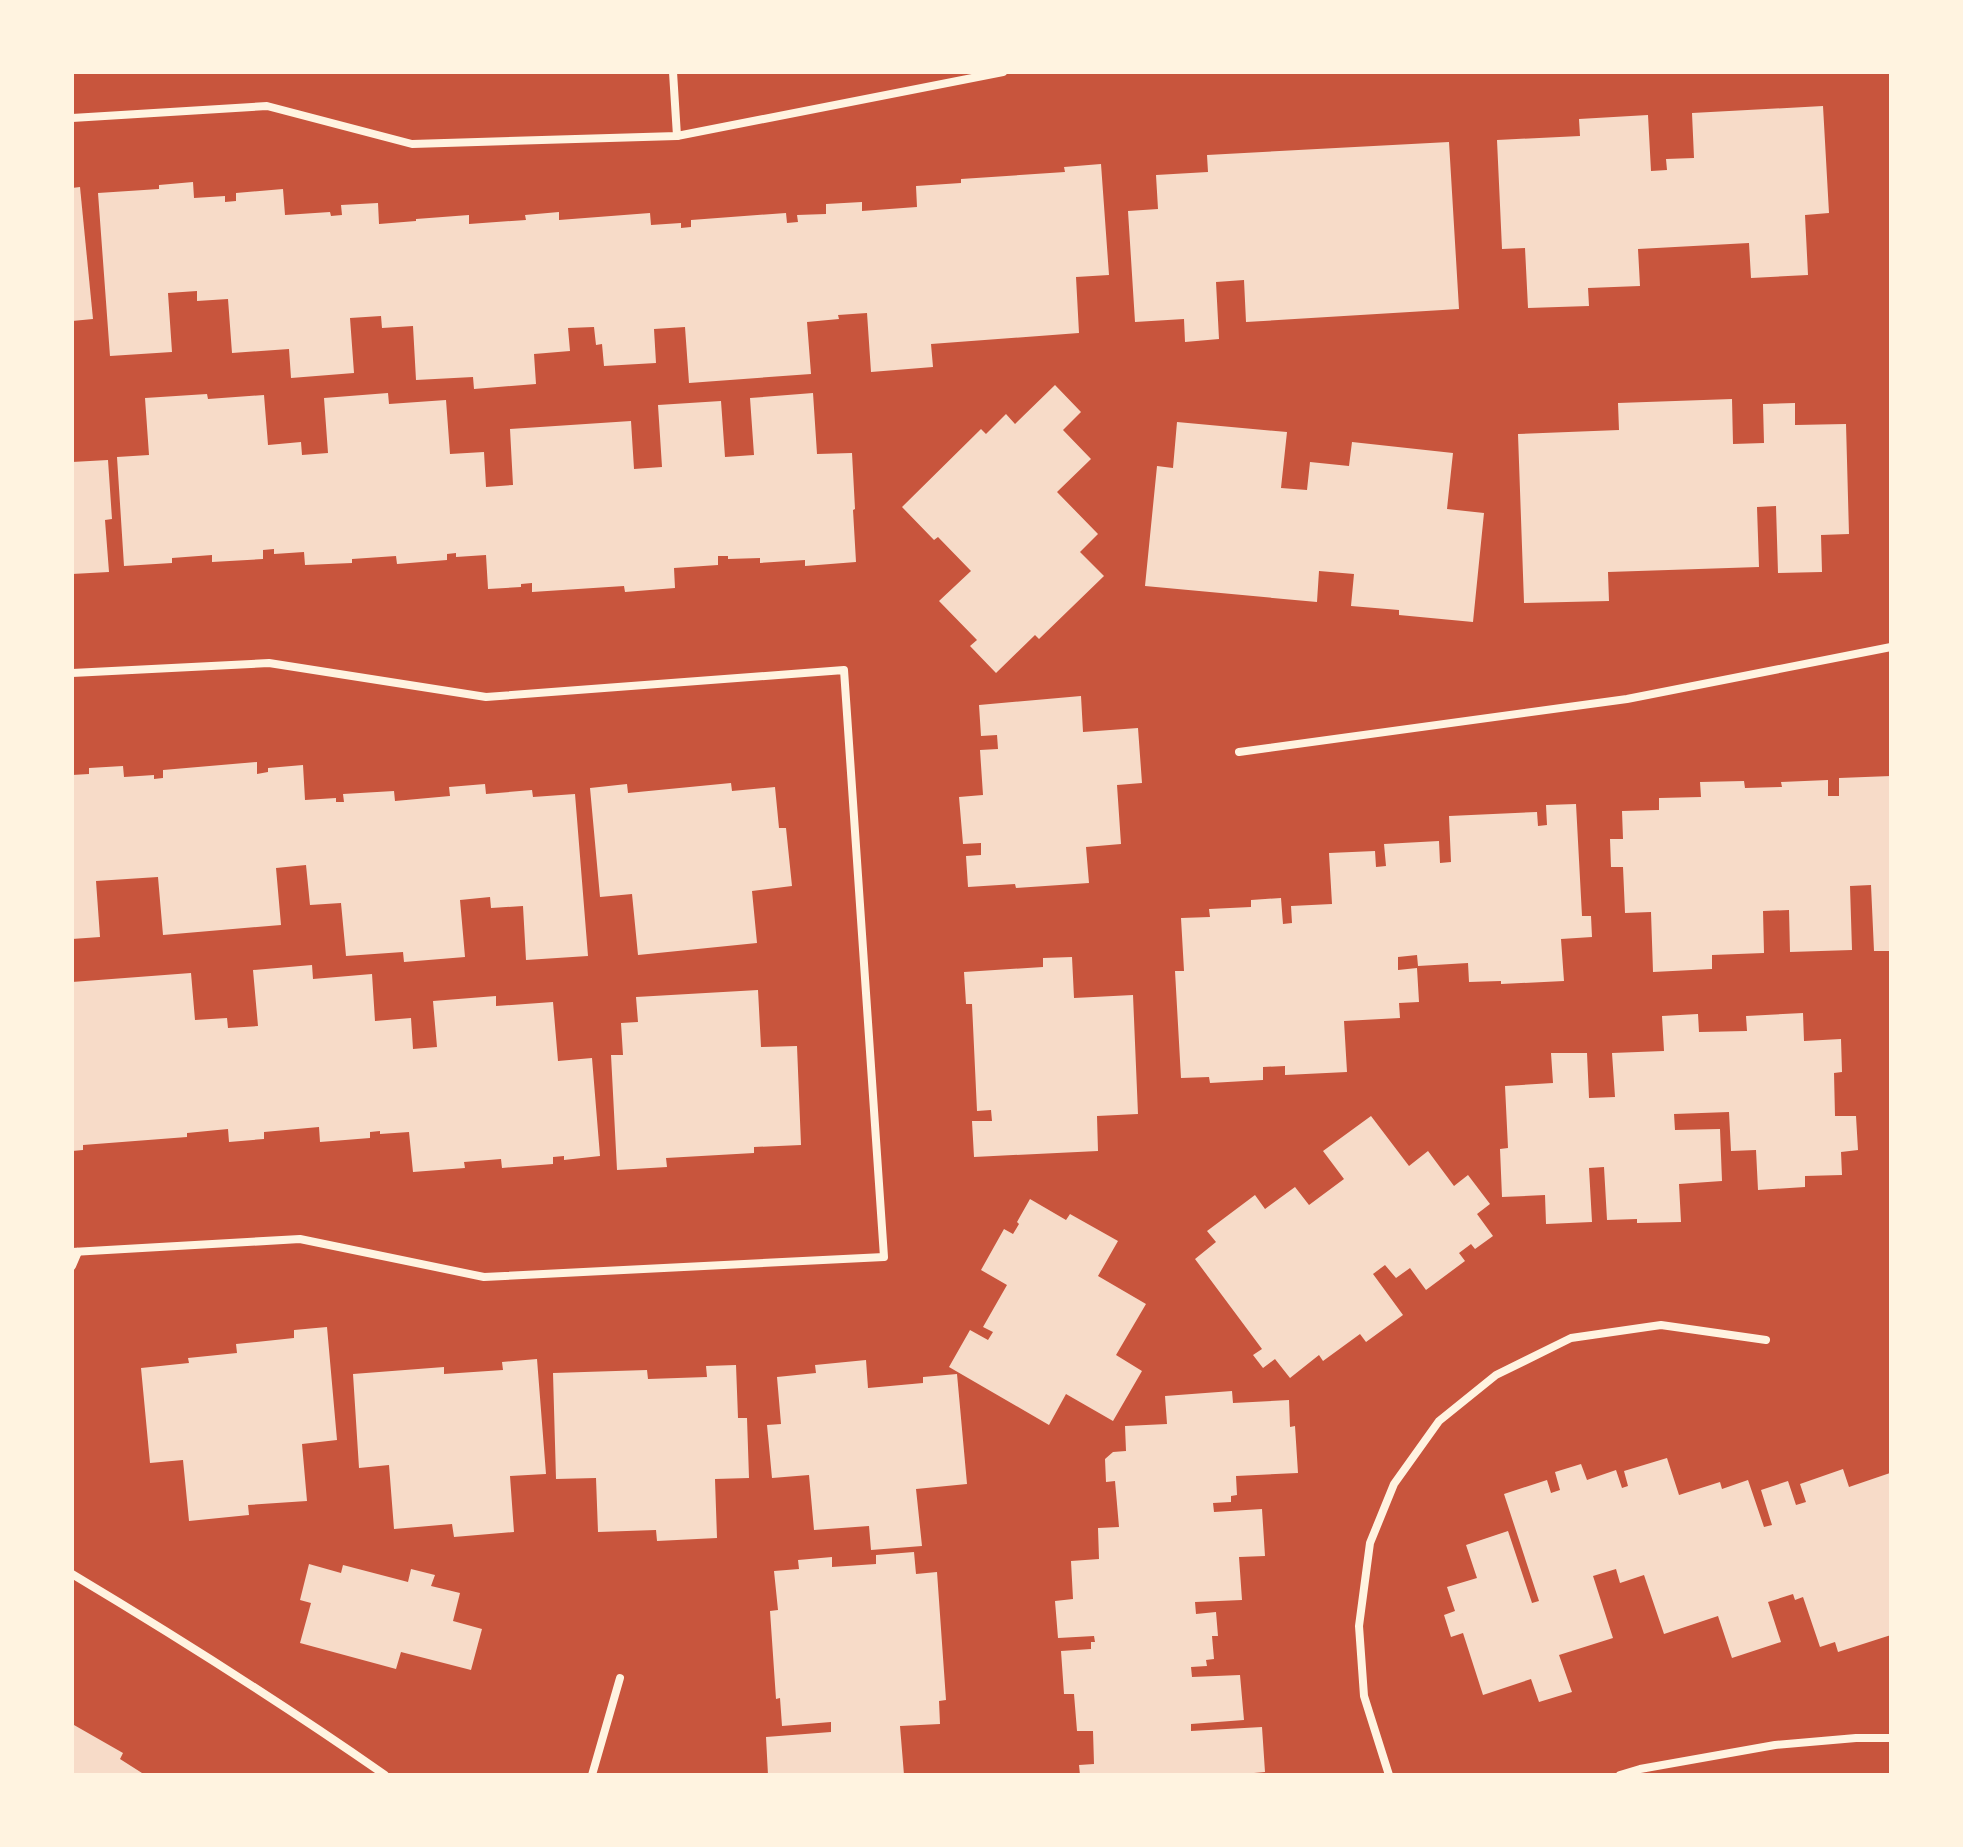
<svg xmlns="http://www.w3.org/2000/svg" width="1963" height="1847" viewBox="0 0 1963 1847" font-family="Commissioner,sans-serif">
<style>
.building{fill:#f7dbc8}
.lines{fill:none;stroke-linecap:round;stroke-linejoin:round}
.minor{stroke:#fff3e0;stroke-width:8}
</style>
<rect width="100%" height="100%" fill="#c8553d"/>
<g class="building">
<polygon points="1823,106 1829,213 1805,215 1808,275 1751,278 1749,243 1638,249 1640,286 1588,288 1589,306 1528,308 1525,248 1502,249 1497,140 1580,136 1579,119 1648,115 1651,171 1667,170 1666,159 1694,158 1692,113"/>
<polygon points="1449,142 1459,309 1246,322 1244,280 1216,282 1219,339 1185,342 1184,319 1135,322 1128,211 1158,209 1156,175 1208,172 1207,155"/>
<polygon points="1101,164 1109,275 1076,277 1079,333 931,344 933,367 871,372 867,313 838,315 839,319 807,322 811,374 689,383 685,327 654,329 656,363 604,366 602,344 596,345 594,327 568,328 570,351 534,354 536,384 474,389 473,377 416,380 413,326 382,328 381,316 350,318 354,373 291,378 289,349 232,353 228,299 197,301 197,291 168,293 172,352 110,356 98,193 159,189 159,185 193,182 194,198 225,196 225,202 236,201 236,193 283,189 285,215 330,212 331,216 342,215 341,205 378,203 379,224 416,221 416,219 469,215 469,224 526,220 525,215 559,212 559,220 650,213 651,225 681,223 681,228 691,227 691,220 786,213 787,223 798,222 797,215 826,214 826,204 862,202 862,211 917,207 916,186 961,183 961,179 1065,172 1064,167"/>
<polygon points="80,187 93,319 72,321 72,188"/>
<polygon points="1055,385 1081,412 1063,430 1091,459 1057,492 1098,534 1080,552 1104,576 1039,639 1035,635 996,673 970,646 977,640 939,601 971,571 938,537 934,540 902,507 981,429 986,434 1006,414 1015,424"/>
<polygon points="388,393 389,404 446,400 450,454 484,452 486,487 513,485 510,429 631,421 634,469 662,467 658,405 721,401 725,457 754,455 750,398 813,393 817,454 852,453 855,509 853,510 856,562 805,566 805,560 760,563 760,558 728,559 728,556 718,556 718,565 674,568 675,588 625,592 624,586 532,592 532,583 521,584 521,587 488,589 486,555 456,557 456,553 447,554 447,560 397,564 396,556 352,559 352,563 305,565 304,552 274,554 274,549 263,550 263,559 212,562 212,555 172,558 172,563 124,566 117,457 149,455 145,398 207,394 208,399 264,395 268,445 301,442 302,455 328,453 324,398"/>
<polygon points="1732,399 1733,444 1764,443 1763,404 1795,403 1795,425 1846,424 1849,534 1821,535 1822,572 1778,573 1776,506 1757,507 1759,567 1608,572 1609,601 1524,603 1518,434 1619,430 1618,403"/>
<polygon points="1177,422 1287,432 1281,488 1307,490 1310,462 1349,466 1352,442 1453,453 1447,509 1484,513 1473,622 1399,615 1399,610 1351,606 1354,574 1319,571 1317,602 1145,586 1157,466 1173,468"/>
<polygon points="108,460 112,519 105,520 109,572 72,574 72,462"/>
<polygon points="1081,696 1083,732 1138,728 1142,783 1117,785 1121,844 1086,847 1089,883 1016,888 1015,884 968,887 966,856 981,855 981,843 963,844 959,797 983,795 980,750 998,749 997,735 981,736 979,705"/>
<polygon points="257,762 257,774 268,772 268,768 303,765 305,800 336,798 336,802 344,802 343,794 394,791 395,801 450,796 449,787 485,784 486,794 532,790 533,797 575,794 588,956 526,960 523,906 491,908 490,897 460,900 465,957 404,962 403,952 346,956 341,903 310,905 306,865 276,868 281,925 163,935 158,877 96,881 100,937 72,939 72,775 89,774 89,768 123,766 124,777 154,775 154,779 163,778 163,770"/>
<polygon points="1891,776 1891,951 1874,951 1871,885 1850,886 1852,950 1790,952 1789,910 1763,911 1764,953 1712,955 1712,969 1653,972 1651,912 1625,913 1623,867 1611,867 1610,839 1623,839 1622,811 1659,810 1659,798 1701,797 1700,782 1744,781 1745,788 1782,787 1781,782 1828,780 1828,796 1839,796 1839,778"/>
<polygon points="731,783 732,791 775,787 779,828 786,828 792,886 752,891 757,943 638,955 632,894 600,897 590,788 627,784 628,793"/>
<polygon points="1576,804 1582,916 1591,916 1592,937 1561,939 1564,981 1501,984 1501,981 1469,982 1468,963 1418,966 1417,955 1398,957 1398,970 1417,968 1419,1002 1399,1003 1400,1018 1344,1021 1347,1072 1285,1075 1285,1066 1263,1067 1263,1080 1210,1083 1209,1077 1181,1078 1175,971 1184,971 1181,918 1210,917 1209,909 1251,907 1251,900 1281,898 1283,924 1292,923 1291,906 1332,904 1329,853 1375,851 1376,867 1386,866 1384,844 1439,841 1440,863 1451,862 1449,816 1537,812 1538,826 1547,825 1546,805"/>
<polygon points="1072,957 1074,998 1133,995 1138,1114 1097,1116 1098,1151 974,1157 972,1121 992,1121 991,1110 977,1111 972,1004 966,1004 964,972 1043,967 1043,958"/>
<polygon points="312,965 313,979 372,974 375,1021 411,1018 413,1049 437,1047 433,1001 496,996 496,1006 553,1002 558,1061 592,1058 600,1156 564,1160 564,1156 553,1157 553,1164 502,1168 501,1159 464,1162 465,1168 413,1172 409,1132 380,1134 380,1131 370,1132 370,1138 320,1142 319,1127 264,1132 264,1139 229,1142 228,1129 187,1133 187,1137 83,1145 83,1150 72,1151 72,1040 74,1040 72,982 191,973 195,1020 227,1018 228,1028 258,1026 253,970"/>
<polygon points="758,990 761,1047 797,1046 801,1145 754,1147 754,1153 666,1158 667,1167 617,1170 611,1055 623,1055 621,1023 638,1022 636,997"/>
<polygon points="1803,1013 1804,1041 1841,1039 1842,1072 1834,1073 1835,1116 1856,1116 1858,1150 1841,1152 1842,1175 1805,1176 1805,1187 1758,1190 1756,1150 1731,1151 1729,1112 1674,1114 1675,1130 1720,1129 1722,1181 1679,1184 1681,1222 1637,1223 1637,1219 1607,1220 1604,1167 1589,1168 1592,1222 1546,1224 1545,1195 1502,1197 1500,1149 1508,1148 1505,1086 1553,1083 1551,1053 1587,1053 1589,1098 1615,1097 1612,1053 1664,1051 1662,1016 1698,1014 1699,1032 1747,1031 1746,1016"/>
<polygon points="1371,1116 1409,1166 1428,1151 1454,1186 1468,1175 1490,1204 1477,1214 1493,1236 1475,1249 1471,1244 1459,1253 1465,1261 1426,1290 1410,1268 1396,1278 1385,1265 1373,1274 1403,1315 1366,1342 1360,1334 1323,1361 1319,1355 1290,1378 1275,1359 1263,1368 1253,1355 1262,1349 1195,1259 1216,1242 1207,1231 1255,1195 1265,1209 1295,1187 1309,1205 1344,1179 1323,1151"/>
<polygon points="1030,1199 1066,1220 1070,1214 1118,1241 1098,1276 1146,1304 1116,1355 1142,1371 1113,1421 1066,1394 1049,1425 949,1367 970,1330 988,1340 993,1332 983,1327 1007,1285 981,1270 1004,1229 1013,1234 1019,1224 1017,1222"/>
<polygon points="327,1327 337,1440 302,1444 307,1501 248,1505 249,1515 189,1521 183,1460 150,1463 141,1368 189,1363 188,1358 237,1353 236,1344 294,1338 294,1330"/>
<polygon points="537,1359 546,1474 510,1476 514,1532 454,1537 452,1524 394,1529 389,1465 359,1468 353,1374 444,1367 444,1374 503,1370 502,1362"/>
<polygon points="866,1360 868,1388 923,1383 923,1377 957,1374 967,1484 916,1489 922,1546 871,1550 869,1526 814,1530 809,1475 772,1478 767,1425 781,1424 777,1377 816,1373 815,1365"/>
<polygon points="736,1365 738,1418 747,1418 749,1478 715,1479 717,1538 657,1541 656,1530 598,1532 596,1478 556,1479 553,1373 647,1370 648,1379 707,1377 706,1366"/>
<polygon points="1232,1391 1233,1403 1289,1400 1290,1427 1295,1426 1298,1473 1236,1476 1237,1495 1231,1496 1231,1502 1213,1503 1214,1512 1262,1509 1265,1556 1239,1557 1242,1600 1195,1602 1196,1614 1216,1612 1218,1636 1212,1636 1214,1659 1206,1660 1207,1666 1191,1667 1192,1677 1240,1675 1244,1720 1191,1724 1191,1731 1262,1727 1265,1772 1232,1775 1080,1775 1079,1765 1094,1764 1093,1731 1077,1731 1074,1694 1064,1694 1061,1651 1091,1649 1091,1642 1095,1642 1094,1636 1058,1638 1055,1601 1073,1599 1071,1561 1099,1559 1098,1528 1119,1527 1115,1481 1106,1482 1105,1459 1113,1452 1126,1451 1125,1426 1167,1424 1165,1396"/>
<polygon points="1667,1458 1679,1495 1720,1482 1722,1489 1748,1480 1764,1527 1772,1525 1761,1490 1788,1481 1796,1505 1806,1502 1800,1484 1843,1469 1849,1487 1890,1473 1891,1635 1838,1652 1835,1642 1820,1647 1803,1597 1795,1600 1793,1594 1768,1602 1781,1642 1732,1658 1718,1616 1664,1634 1644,1575 1620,1583 1616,1569 1593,1576 1613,1638 1559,1655 1572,1692 1539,1702 1531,1679 1483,1695 1463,1633 1451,1637 1444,1615 1455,1611 1447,1587 1477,1578 1466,1545 1508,1531 1532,1603 1539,1601 1504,1494 1547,1480 1551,1493 1560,1490 1555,1472 1581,1464 1587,1480 1616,1470 1622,1488 1628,1486 1624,1471"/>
<polygon points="914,1552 916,1574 937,1572 946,1700 939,1701 940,1724 900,1726 904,1775 768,1775 766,1737 831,1732 831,1722 782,1726 780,1698 776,1699 770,1611 778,1610 774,1571 799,1569 798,1560 832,1557 832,1567 876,1564 876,1555"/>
<polygon points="309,1564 341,1573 343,1565 408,1582 411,1569 435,1575 431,1586 460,1593 453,1621 482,1629 471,1670 401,1652 396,1669 300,1643 311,1603 300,1600"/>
<polygon points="74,1725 123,1753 120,1759 142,1773 141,1775 72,1775 72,1728"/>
</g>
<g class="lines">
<g class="minor">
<polyline points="673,72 677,136"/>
<polyline points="72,118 267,106 412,144 677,136 1003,72"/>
<polyline points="72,673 269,663 486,697 844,670 884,1257 484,1277 300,1239 72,1252"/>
<polyline points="1239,752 1627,699 1891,647"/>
<polyline points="72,1266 78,1252"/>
<path d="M72 1574C179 1638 283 1704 385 1775"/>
<polyline points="592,1775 620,1678"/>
<polyline points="1389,1775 1364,1696 1359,1626 1370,1543 1394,1484 1439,1421 1496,1375 1571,1338 1661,1325 1766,1340"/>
<polyline points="1620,1775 1640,1769 1775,1745 1856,1738 1891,1738"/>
</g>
</g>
<rect width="1963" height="1847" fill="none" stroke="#fff3e0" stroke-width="148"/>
</svg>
